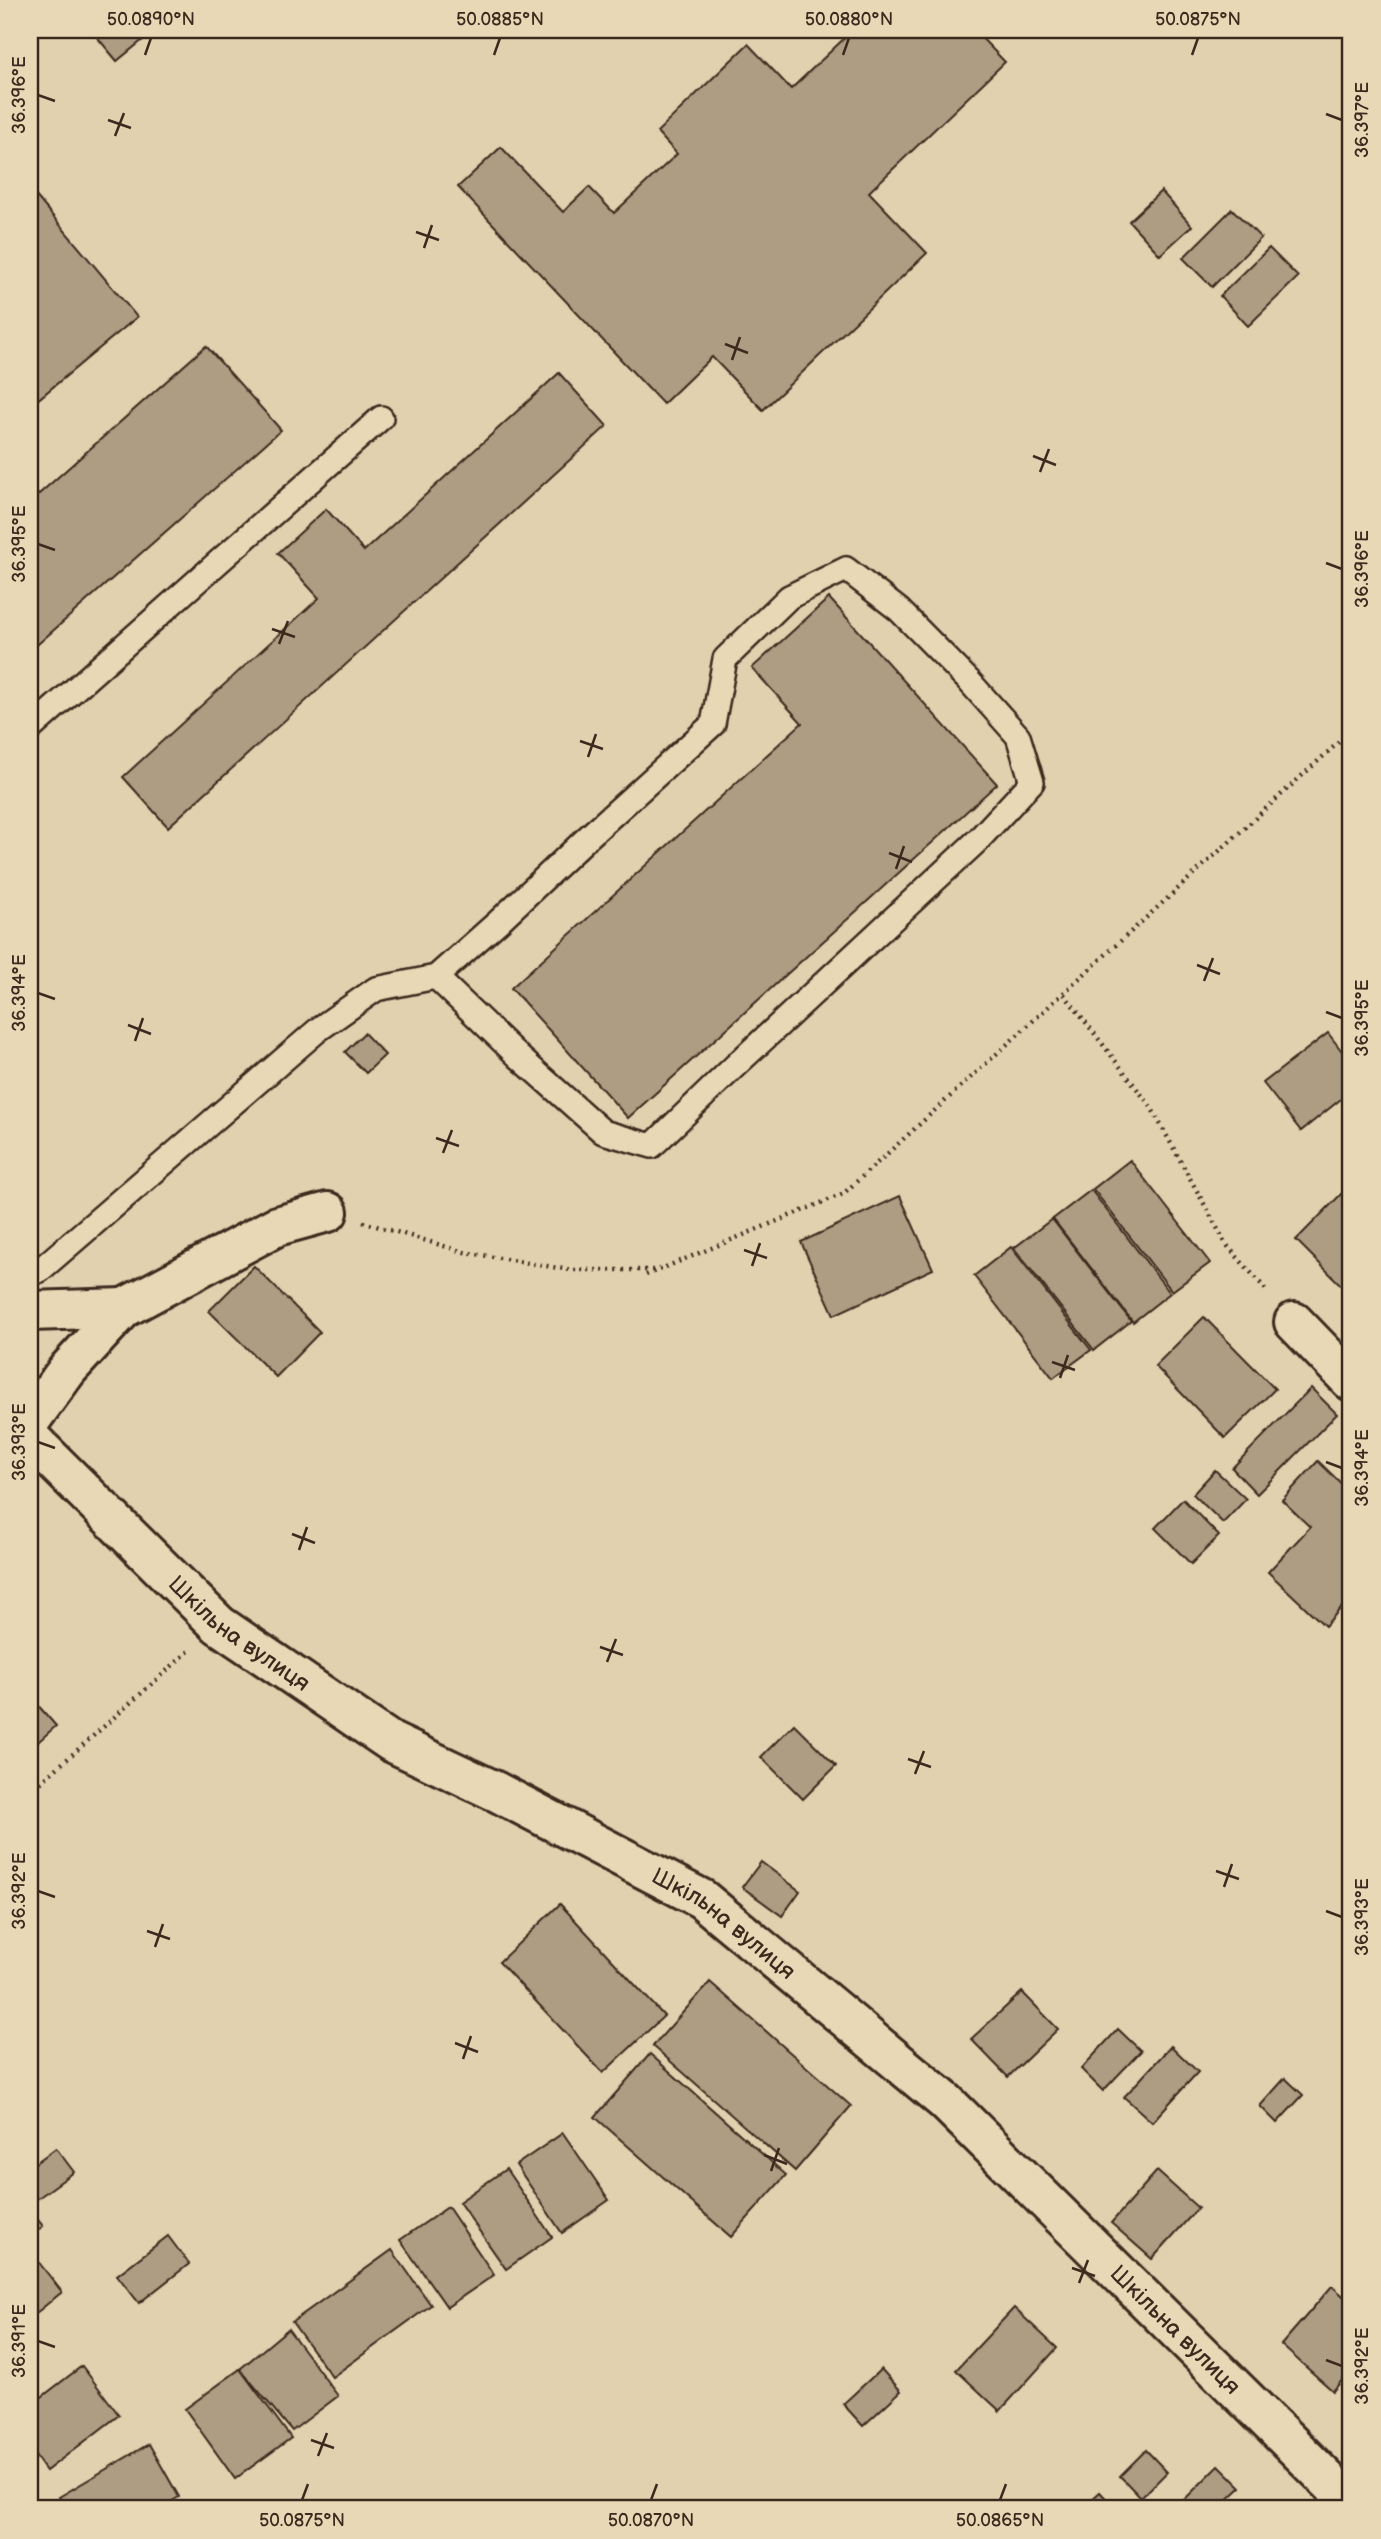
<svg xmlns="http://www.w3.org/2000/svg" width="1381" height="2539" viewBox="0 0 1381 2539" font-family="'Balsamiq Sans',sans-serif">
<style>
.building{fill:#ae9d82;stroke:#3b2a1e;stroke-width:2}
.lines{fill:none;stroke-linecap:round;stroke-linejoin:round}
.lane-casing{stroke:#3b2a1e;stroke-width:28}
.street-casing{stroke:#3b2a1e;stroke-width:44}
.path{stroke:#3b2a1e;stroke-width:4.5;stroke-dasharray:2 5;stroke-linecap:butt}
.lane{stroke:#e9d8b5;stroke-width:23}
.street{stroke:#e9d8b5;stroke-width:38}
.ticks{fill:none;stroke:#3b2a1e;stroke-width:2.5}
.labels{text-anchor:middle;stroke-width:5;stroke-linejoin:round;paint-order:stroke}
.street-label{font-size:23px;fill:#3b2a1e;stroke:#e9d8b5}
.neatline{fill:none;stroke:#3b2a1e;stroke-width:2.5}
.ticks-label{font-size:18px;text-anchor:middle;fill:#3b2a1e}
</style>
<rect width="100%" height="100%" fill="#e2d1af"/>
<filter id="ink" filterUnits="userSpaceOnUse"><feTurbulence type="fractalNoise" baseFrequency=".0143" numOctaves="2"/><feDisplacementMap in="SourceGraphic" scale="14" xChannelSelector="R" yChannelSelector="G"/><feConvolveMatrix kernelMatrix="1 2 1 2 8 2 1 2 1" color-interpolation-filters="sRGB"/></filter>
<g filter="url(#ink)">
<g class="building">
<polygon points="91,30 155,30 117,61"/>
<polygon points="853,30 974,30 1005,62 869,192 927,253 763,410 712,357 663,404 458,187 501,147 563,212 589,187 614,213 677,154 657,132 748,44 791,89"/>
<polygon points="30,189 137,317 30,406"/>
<polygon points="1161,191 1192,226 1160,255 1129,221"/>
<polygon points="1232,209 1261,238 1212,287 1183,258"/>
<polygon points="1269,248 1298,277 1248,326 1220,296"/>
<polygon points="206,346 281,430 30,651 30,502"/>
<polygon points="559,373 607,426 168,827 123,777 319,598 278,553 326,509 364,551"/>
<polygon points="829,598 997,784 628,1118 511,988 802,723 752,668"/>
<polygon points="364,1033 385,1055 366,1073 345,1052"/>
<polygon points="1328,1033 1351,1063 1351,1091 1301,1131 1263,1083"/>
<polygon points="1130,1160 1210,1263 1172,1291 1093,1189"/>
<polygon points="1351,1184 1351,1280 1344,1288 1296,1240"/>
<polygon points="1091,1190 1170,1293 1133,1322 1053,1219"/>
<polygon points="900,1196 933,1269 834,1315 801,1242"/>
<polygon points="1052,1219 1131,1321 1094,1350 1014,1248"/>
<polygon points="1011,1247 1091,1350 1053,1378 974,1276"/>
<polygon points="254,1266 320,1332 276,1377 209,1311"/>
<polygon points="1204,1317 1275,1389 1225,1438 1155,1366"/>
<polygon points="1311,1388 1337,1414 1257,1494 1232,1468"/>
<polygon points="1318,1461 1351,1493 1351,1597 1325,1626 1268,1572 1310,1527 1282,1500"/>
<polygon points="1215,1470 1246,1499 1223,1523 1193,1494"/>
<polygon points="1183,1499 1219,1536 1191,1564 1155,1528"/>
<polygon points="30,1696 56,1726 30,1749"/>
<polygon points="794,1724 836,1766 803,1799 761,1757"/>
<polygon points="761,1862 800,1891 782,1916 742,1887"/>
<polygon points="560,1904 664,2016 603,2073 499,1962"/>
<polygon points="710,1982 851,2106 795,2171 653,2046"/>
<polygon points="1022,1992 1058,2029 1008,2077 971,2039"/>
<polygon points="1118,2029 1141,2051 1103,2091 1081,2069"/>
<polygon points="1171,2046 1198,2072 1152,2122 1124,2097"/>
<polygon points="650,2054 786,2175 731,2237 595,2117"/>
<polygon points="1285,2078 1303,2095 1277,2123 1260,2106"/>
<polygon points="563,2133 609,2200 562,2233 516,2165"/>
<polygon points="56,2148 74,2172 34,2201 30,2196 30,2167"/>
<polygon points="506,2169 552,2237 506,2269 459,2202"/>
<polygon points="1157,2171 1198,2208 1152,2259 1111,2223"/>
<polygon points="448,2207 494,2275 447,2307 400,2240"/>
<polygon points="30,2210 43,2226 30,2237"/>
<polygon points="168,2236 189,2264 139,2303 117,2275"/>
<polygon points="392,2250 431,2305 332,2377 292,2322"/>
<polygon points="30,2251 62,2292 30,2318"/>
<polygon points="1332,2286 1351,2303 1351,2370 1333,2391 1281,2345"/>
<polygon points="1014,2308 1057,2348 1000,2411 956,2370"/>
<polygon points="288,2329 338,2396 292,2431 240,2369"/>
<polygon points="82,2366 119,2415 46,2471 30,2449 30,2406"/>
<polygon points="240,2369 291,2438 235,2479 185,2409"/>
<polygon points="881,2369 901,2391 863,2426 843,2404"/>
<polygon points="149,2444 179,2497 158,2509 66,2509 59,2497"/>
<polygon points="1146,2450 1167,2472 1141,2498 1120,2476"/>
<polygon points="1219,2465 1241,2487 1218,2509 1175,2509"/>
<polygon points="1100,2492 1116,2509 1081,2509"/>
</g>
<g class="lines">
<defs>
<g id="lane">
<polyline points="30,729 381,418"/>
<polyline points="30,1274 40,1270 319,1029 376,989 436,977 519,1057 603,1132 652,1146 737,1064 978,840 1032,782 1018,736 968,680 899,610 846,569 789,597 725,659 713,724 587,838 498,922 436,977"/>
</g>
<g id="street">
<polyline points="30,1311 124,1308"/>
<polyline points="1294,1322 1351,1381"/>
<polyline points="30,1421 68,1369 124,1308 277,1226 328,1212"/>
<path id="s1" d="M30 1438 219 1625 391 1742 497 1792 702 1899 946 2102 1351 2503"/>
</g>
</defs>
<use href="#lane" class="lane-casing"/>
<use href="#street" class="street-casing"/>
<g class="path">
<polyline points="1064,994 1151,1107 1226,1244 1268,1292"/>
<polyline points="363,1222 464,1252 570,1270 653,1270"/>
<polyline points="646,1275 843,1194 1351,731"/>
<polyline points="30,1792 189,1651"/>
</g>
<use href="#lane" class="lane"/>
<use href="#street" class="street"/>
</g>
</g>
<path class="ticks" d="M145 55 151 38M494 55 500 38M843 55 849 38M1192 55 1198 38M38 95 55 101M1326 114 1342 120M108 120 131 128M115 136 124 113M416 232 439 240M424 248 432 225M725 344 748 353M732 360 740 337M1033 456 1056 465M1040 472 1049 449M38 544 55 550M1326 563 1342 569M272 629 295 637M279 644 288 621M580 741 603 749M588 757 596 734M889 853 912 862M896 869 904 846M1197 965 1220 974M1204 981 1213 958M38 993 55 999M1326 1012 1342 1018M128 1025 151 1034M135 1041 143 1018M436 1138 459 1146M443 1153 452 1130M744 1250 767 1258M752 1266 760 1243M1052 1362 1075 1370M1060 1378 1068 1355M38 1442 55 1448M1326 1462 1342 1468M292 1534 315 1543M299 1550 307 1527M600 1647 623 1655M607 1662 616 1639M908 1759 931 1767M915 1774 924 1751M1216 1871 1239 1879M1224 1887 1232 1864M38 1891 55 1897M1326 1911 1342 1917M147 1931 170 1939M155 1947 163 1924M455 2043 478 2052M463 2059 471 2036M764 2155 787 2164M771 2171 779 2148M1072 2268 1095 2276M1079 2283 1088 2260M38 2341 55 2347M1326 2360 1342 2366M311 2440 334 2448M318 2456 327 2433M302 2500 308 2484M651 2500 657 2484M1000 2500 1006 2484"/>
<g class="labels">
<g class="street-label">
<text dy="8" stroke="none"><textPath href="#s1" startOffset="287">Шкільна вулиця</textPath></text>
<text dy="8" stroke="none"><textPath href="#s1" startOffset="854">Шкільна вулиця</textPath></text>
<text dy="8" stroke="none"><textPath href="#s1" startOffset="1463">Шкільна вулиця</textPath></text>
</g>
</g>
<rect width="1381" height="2539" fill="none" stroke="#e9d8b5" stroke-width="77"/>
<rect x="38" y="38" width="1304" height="2462" class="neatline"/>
<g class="ticks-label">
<text x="151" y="25">50.0890°N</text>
<text x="500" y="25">50.0885°N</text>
<text x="849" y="25">50.0880°N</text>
<text x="1198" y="25">50.0875°N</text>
<text transform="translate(19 95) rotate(-90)" y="6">36.396°E</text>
<text transform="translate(1362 120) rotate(-90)" y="6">36.397°E</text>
<text transform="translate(19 544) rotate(-90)" y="6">36.395°E</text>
<text transform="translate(1362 569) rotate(-90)" y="6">36.396°E</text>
<text transform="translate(19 993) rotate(-90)" y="6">36.394°E</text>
<text transform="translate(1362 1018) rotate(-90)" y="6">36.395°E</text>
<text transform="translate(19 1442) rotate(-90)" y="6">36.393°E</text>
<text transform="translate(1362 1468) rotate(-90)" y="6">36.394°E</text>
<text transform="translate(19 1891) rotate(-90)" y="6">36.392°E</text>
<text transform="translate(1362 1917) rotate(-90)" y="6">36.393°E</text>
<text transform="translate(19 2341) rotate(-90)" y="6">36.391°E</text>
<text transform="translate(1362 2366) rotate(-90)" y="6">36.392°E</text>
<text x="302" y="2526">50.0875°N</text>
<text x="651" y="2526">50.0870°N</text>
<text x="1000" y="2526">50.0865°N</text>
</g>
</svg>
